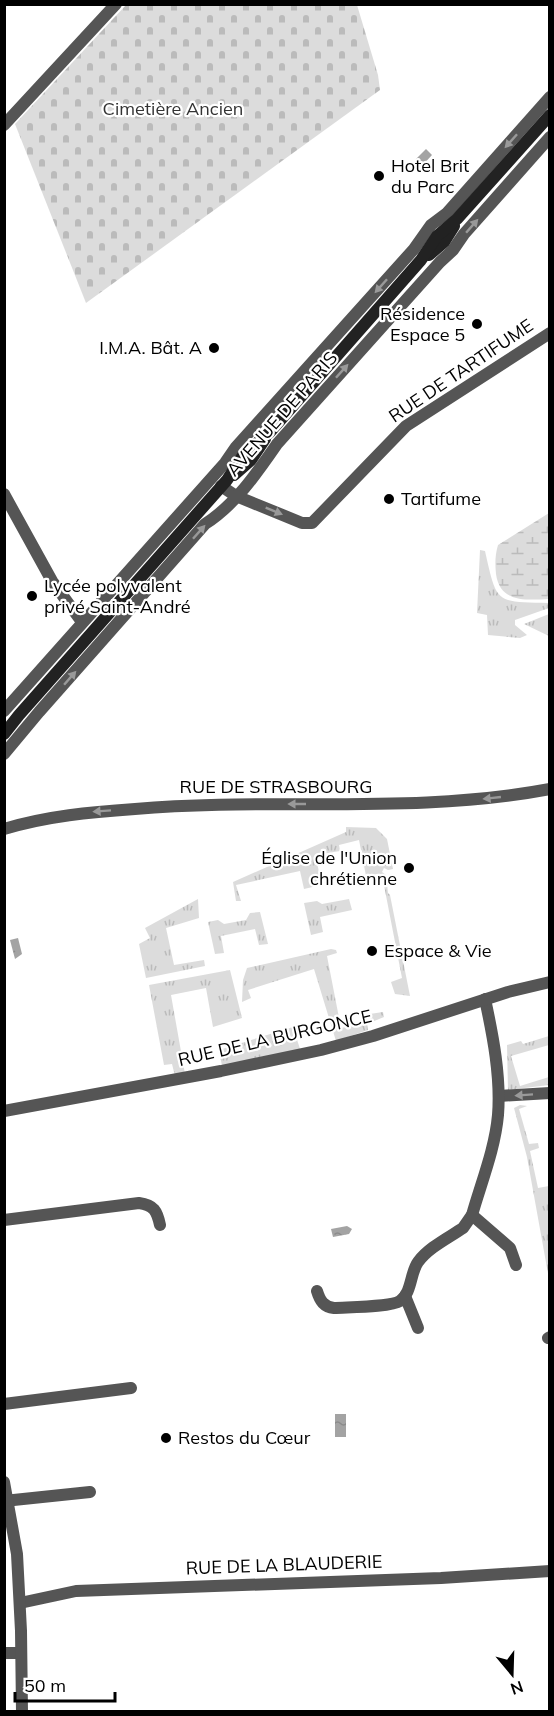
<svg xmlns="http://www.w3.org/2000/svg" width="554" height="1716" viewBox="0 0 554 1716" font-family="Mulish,sans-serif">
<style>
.grass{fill:url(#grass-tufts)}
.wetland{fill:url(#wetland-marsh)}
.cemetery{fill:url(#cemetery-stones)}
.water{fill:url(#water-ripples)}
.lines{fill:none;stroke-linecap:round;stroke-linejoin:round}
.minor{stroke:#555;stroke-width:12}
.tertiary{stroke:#555;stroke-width:12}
.secondary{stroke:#222;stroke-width:12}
.oneway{fill:#999}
.poi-dot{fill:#000;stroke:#fff;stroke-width:2}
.labels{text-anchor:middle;stroke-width:4.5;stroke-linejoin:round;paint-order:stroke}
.park-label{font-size:18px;fill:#333;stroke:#fff}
.poi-label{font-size:18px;fill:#000;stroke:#fff;text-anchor:start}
.street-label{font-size:18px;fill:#000;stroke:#fff}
</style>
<defs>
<pattern id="grass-tufts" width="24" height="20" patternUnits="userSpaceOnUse" patternTransform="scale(1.5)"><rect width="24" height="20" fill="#dcdcdc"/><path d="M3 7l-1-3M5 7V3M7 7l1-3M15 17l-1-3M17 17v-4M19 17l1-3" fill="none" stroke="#bbb"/></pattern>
<pattern id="wetland-marsh" width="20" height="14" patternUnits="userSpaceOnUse" patternTransform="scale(1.5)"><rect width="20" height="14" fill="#dcdcdc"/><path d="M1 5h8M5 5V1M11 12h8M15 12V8" fill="none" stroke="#bbb"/></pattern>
<pattern id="cemetery-stones" width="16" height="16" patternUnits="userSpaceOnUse" patternTransform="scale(1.5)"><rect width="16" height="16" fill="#dcdcdc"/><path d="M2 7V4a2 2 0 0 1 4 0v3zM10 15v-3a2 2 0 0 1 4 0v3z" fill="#bbb"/></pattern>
<pattern id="water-ripples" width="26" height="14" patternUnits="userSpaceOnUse" patternTransform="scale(1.5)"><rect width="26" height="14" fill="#a3a3a3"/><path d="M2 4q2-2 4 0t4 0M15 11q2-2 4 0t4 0" fill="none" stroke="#8b8b8b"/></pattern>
</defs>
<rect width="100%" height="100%" fill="#fff"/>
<g class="grass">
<path d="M480 550 485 551C497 604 495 602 549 603V608L515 620V625L527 635 520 638 488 635 487 615 477 613Z"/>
<polygon points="549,614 549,636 524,624"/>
<polygon points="346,827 376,828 387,839 393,869 388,870 384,868 382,872 386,875 388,893 390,895 410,996 395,994 391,982 402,978 382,875 377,874 366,876 359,840 339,845 340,851 316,855 321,885 304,889 300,871 236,885 241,901 236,901 233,882 346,832"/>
<polygon points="198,899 199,918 166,928 174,965 204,960 205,966 146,978 139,944 150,938 145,928"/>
<polygon points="349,899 352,910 320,917 323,932 311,935 304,903 317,901 322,904"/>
<polygon points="260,912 268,944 259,945 255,929 221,936 224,953 215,954 208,922 218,920 224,924 246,920 250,913"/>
<polygon points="331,949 336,950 337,953 327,956 341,1028 364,1023 363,1015 383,1012 384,1017 367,1024 368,1030 336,1041 314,969 248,990 251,998 242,1002 243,980 247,968"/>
<polygon points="230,970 242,1018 213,1027 206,988 171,995 185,1074 175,1076 172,1064 164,1065 149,985"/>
<polygon points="293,1027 300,1049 222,1066 219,1050"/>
<polygon points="549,1036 549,1045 511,1056 520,1086 549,1077 549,1085 508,1090 507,1045 521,1041 523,1044"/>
<polygon points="520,1105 527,1106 519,1109 529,1144 538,1143 539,1148 530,1151 538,1188 549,1186 549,1279 527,1157 514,1108"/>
</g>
<path class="wetland" d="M549 513V599C526 600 500 603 496 574 495 564 495 555 498 545Z"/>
<polygon class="cemetery" points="126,5 357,5 378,75 380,90 86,303 15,124"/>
<g class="water">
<polygon points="426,149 432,155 421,167 415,160"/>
<polygon points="18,938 22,954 15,959 10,940"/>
<polygon points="347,1226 352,1229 349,1234 333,1237 331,1229"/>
<rect x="335" y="1414" width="11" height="23"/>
</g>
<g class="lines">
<g class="minor">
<polyline points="4,125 116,4"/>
<polyline points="221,486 236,496 302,523 312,523 406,426 550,333"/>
<polyline points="4,494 52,581 82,622"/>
<polyline points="4,711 225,463 236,447 414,249 431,225 447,213 550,97"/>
<path d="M4 754 39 712 205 524C235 505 257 473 277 444L440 262 453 250 464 234 550 137"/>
<polyline points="499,1096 550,1093"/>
<polyline points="472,1215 510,1248 516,1265"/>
<path d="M4 1220 139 1203C154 1205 157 1211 160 1225"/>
<path d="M317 1291C320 1301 324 1307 334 1308 347 1307 391 1307 400 1301 412 1293 410 1273 418 1262 428 1248 448 1238 463 1228L472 1215C481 1183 495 1149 498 1115 501 1077 493 1036 485 999"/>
<polyline points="405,1296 418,1328"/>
<polyline points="548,1338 550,1337"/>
<polyline points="4,1404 131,1388"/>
<polyline points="4,1501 90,1492"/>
<polyline points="20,1603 76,1591 441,1578 550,1571"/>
<polyline points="4,1653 21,1653"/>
</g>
<g class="tertiary">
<path d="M4 829C47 816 91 812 135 809 273 797 412 815 550 789"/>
<polyline points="4,1111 221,1071 321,1050 373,1036 508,992 550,982"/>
<polyline points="4,1482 17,1554 21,1631 22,1712"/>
</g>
<g class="secondary">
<polyline points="429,255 444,242 454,226"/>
<polyline points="234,475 251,460 265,439"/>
<polyline points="4,734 19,715 227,480 244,454 269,433 421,260 437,236 457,219 550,115"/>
</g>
</g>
<defs><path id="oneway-solid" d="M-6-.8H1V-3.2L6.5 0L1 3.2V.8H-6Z" transform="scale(1.5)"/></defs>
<g class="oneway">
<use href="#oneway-solid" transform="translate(511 141) rotate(132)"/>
<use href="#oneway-solid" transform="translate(472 226) rotate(-49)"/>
<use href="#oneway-solid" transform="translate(381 286) rotate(132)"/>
<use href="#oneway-solid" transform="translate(342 371) rotate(-48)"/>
<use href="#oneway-solid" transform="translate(274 511) rotate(22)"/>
<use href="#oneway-solid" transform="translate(199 532) rotate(-48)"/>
<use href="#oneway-solid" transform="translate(70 678) rotate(-49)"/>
<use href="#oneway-solid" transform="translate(492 798) rotate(174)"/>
<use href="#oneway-solid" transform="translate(297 804) rotate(-180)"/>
<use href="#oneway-solid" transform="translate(102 811) rotate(176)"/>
<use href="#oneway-solid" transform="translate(524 1095) rotate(176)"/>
</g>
<g class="poi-dot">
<circle cx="379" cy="176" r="6"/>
<circle cx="477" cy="324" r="6"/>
<circle cx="214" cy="348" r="6"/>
<circle cx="389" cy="499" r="6"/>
<circle cx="32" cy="596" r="6"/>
<circle cx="409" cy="868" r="6"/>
<circle cx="372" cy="951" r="6"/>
<circle cx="166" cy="1438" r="6"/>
</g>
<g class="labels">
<g class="park-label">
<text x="173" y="115">Cimetière Ancien</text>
</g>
<g class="poi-label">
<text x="391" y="172">Hotel Brit<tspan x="391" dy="21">du Parc</tspan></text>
<text x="465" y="320" text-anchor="end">Résidence<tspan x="465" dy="21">Espace 5</tspan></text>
<text x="202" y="354" text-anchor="end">I.M.A. Bât. A</text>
<text x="401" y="505">Tartifume</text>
<text x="44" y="592">Lycée polyvalent<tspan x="44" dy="21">privé Saint-André</tspan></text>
<text x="397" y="864" text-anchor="end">Église de l'Union<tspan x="397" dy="21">chrétienne</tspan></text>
<text x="384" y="957">Espace &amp; Vie</text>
<text x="178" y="1444">Restos du Cœur</text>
</g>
<g class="street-label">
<text transform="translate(461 371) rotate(-34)" y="6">RUE DE TARTIFUME</text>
<text transform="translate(282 414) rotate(-49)" y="6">AVENUE DE PARIS</text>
<text x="276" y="793">RUE DE STRASBOURG</text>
<text transform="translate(275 1038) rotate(-13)" y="6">RUE DE LA BURGONCE</text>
<text transform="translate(284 1565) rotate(-2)" y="6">RUE DE LA BLAUDERIE</text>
</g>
</g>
<rect width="554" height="1716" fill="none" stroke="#000000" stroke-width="12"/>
<g transform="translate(512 1674) rotate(161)" stroke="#ffffff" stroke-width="4.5" paint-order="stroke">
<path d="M0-4.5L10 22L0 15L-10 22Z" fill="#000000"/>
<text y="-9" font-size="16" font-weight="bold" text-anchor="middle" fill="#000000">N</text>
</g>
<path d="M15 1692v9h100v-9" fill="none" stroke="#000000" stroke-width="3"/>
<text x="24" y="1692" font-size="18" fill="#000000" stroke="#ffffff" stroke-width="4.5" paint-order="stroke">50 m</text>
</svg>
